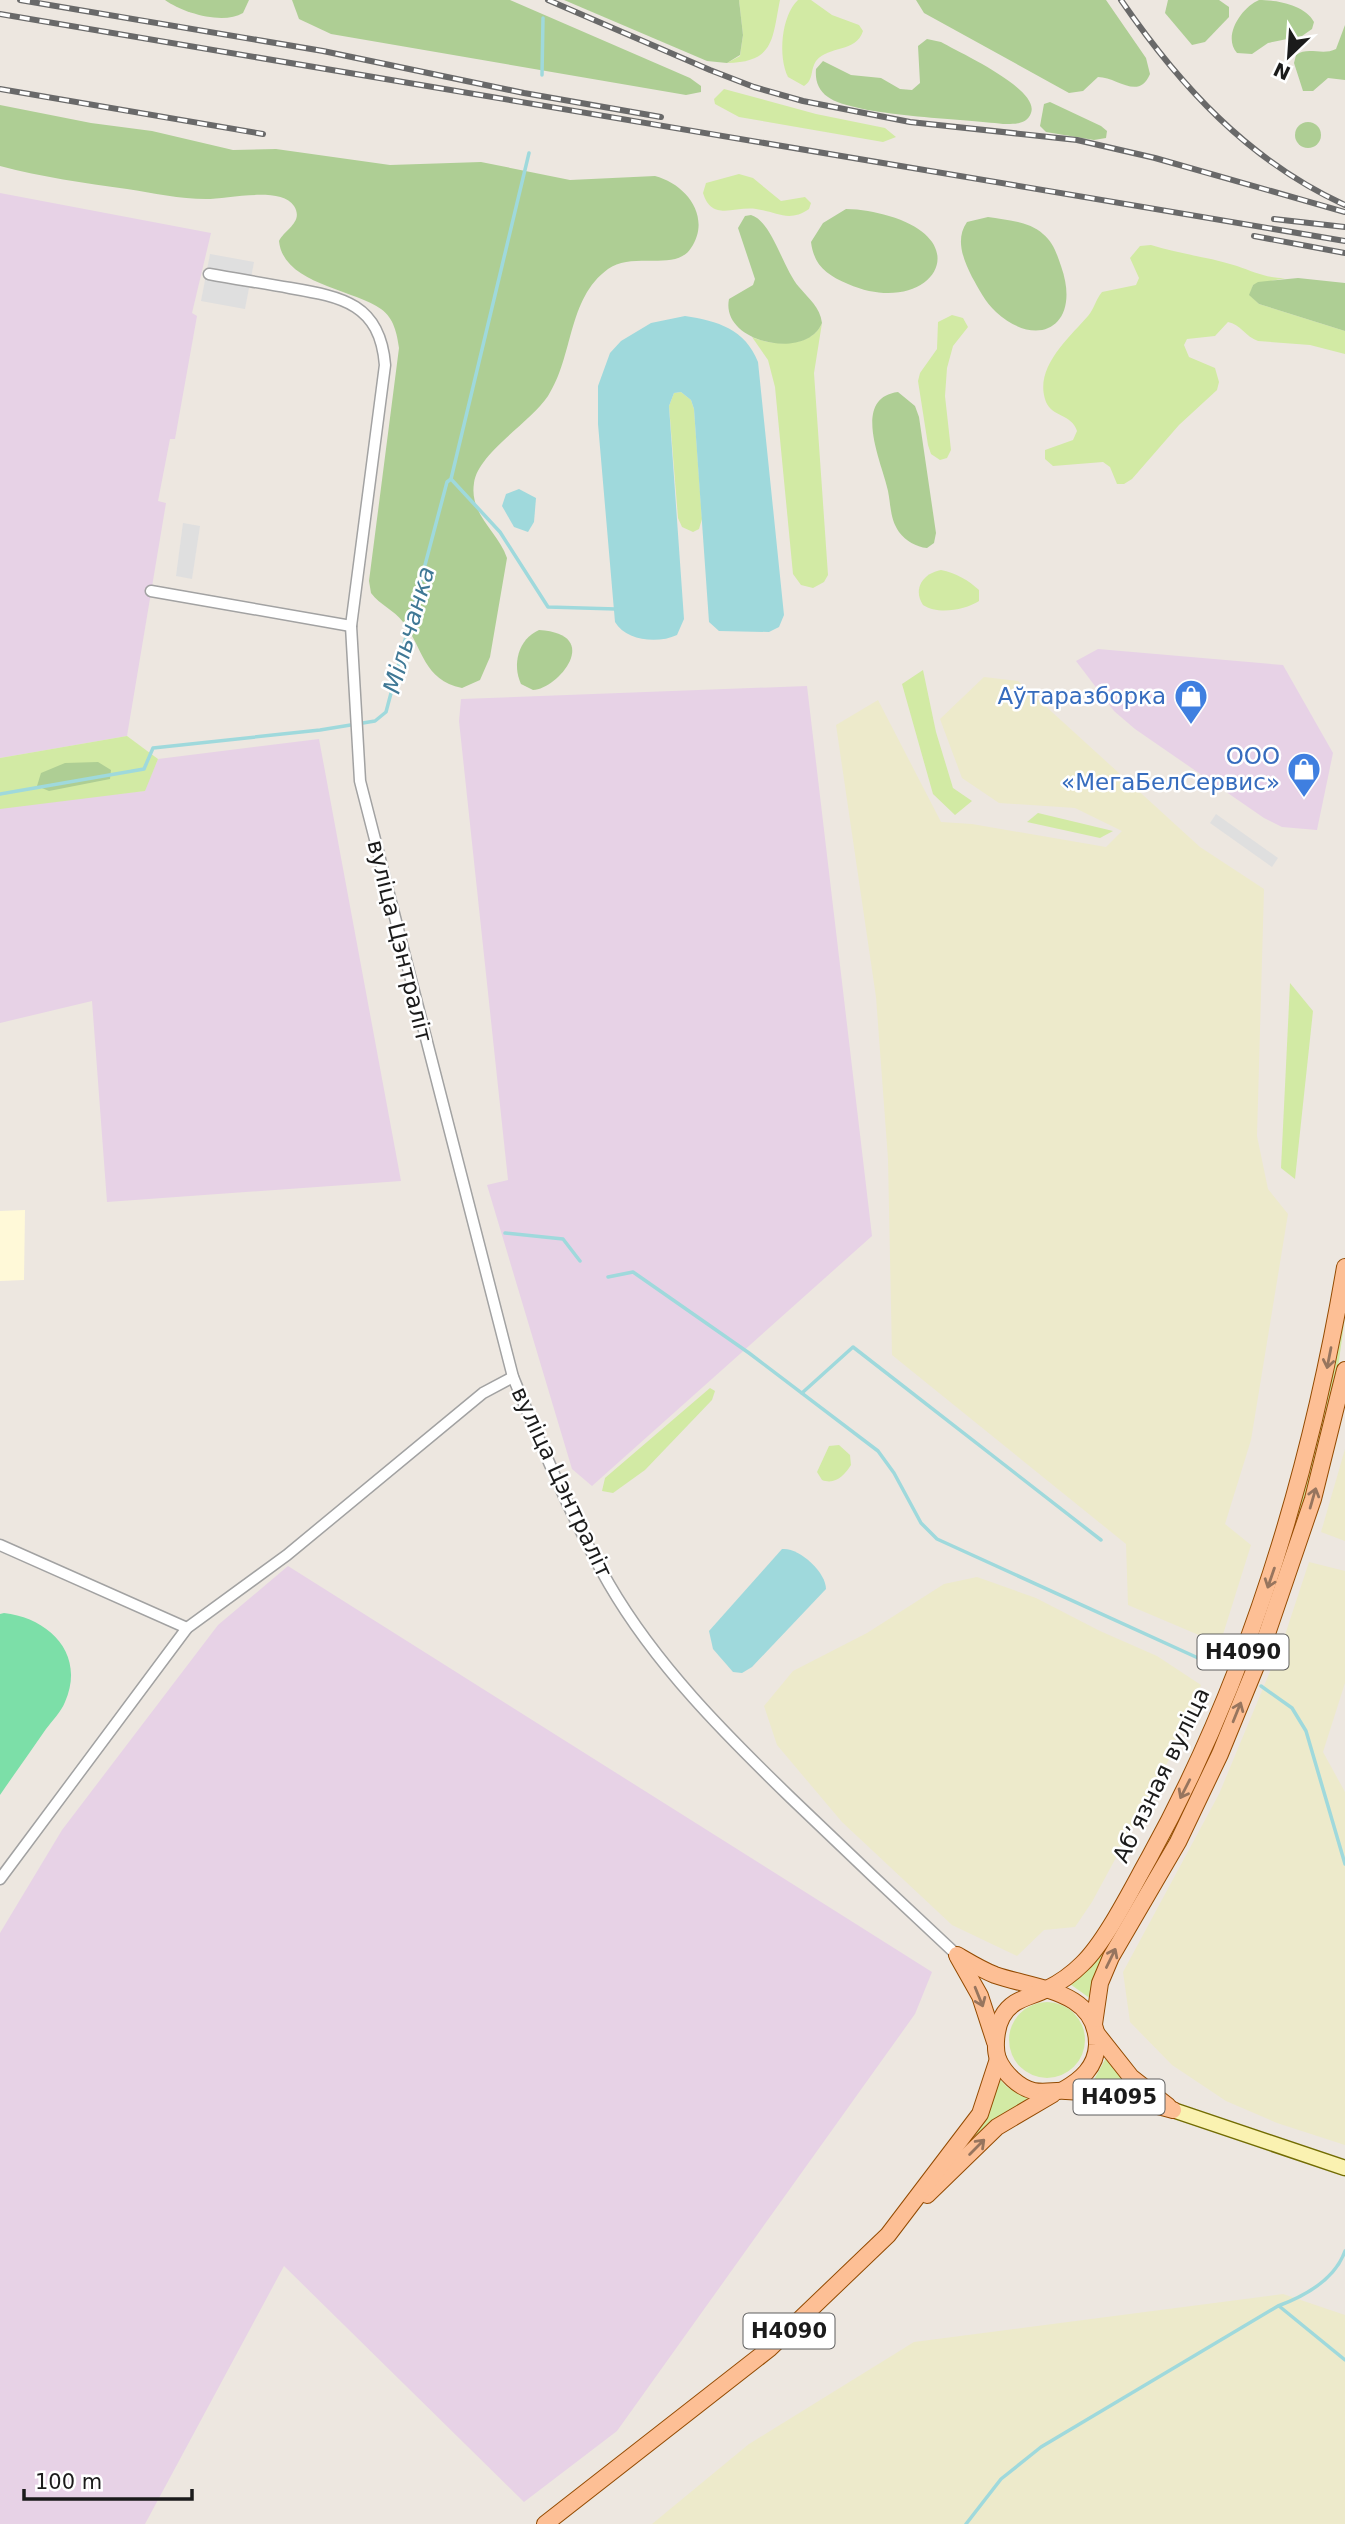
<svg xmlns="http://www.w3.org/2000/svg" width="1345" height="2524" viewBox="0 0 1345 2524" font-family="'DejaVu Sans',sans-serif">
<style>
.industrial{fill:#e7d2e6}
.education{fill:#fff9d8}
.farmland{fill:#edeacb}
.grass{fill:#d2eaa4}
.forest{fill:#aece94}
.pitch{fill:#7cdfa8}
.parking{fill:#dfdfdf}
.water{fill:#9fd9dc}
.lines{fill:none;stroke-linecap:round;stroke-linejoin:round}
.stream{stroke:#9fd9dc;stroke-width:3.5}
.street-casing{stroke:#a2a2a2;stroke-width:13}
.secondary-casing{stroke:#726c03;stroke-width:17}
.primary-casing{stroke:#934a00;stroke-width:18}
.street{stroke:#fff;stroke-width:10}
.secondary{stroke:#faf2b1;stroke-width:14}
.primary{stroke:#fdbf95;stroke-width:16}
.rail-casing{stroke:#696969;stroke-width:6}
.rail{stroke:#fff;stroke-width:3.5;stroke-dasharray:10;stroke-linecap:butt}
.oneway{stroke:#97755e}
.labels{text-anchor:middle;stroke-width:5;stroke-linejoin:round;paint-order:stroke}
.shield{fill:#fff;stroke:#5f5f5f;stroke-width:2}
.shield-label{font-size:21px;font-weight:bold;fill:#1b1b1b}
.shop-label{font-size:23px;fill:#366cbe;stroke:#fff;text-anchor:end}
.street-label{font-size:23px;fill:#1b1b1b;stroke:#fff}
.water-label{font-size:24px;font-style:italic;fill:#3f7895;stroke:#fff}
</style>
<rect width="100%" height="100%" fill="#ede7e0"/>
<g class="industrial">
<polygon points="0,193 211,233 192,313 197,316 175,439 170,439 158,501 166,503 127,736 0,758"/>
<polygon points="1098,649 1283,665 1333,753 1317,830 1282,827 1264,818 1135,729 1114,711 1076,661"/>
<polygon points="807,686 872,1236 592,1486 572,1469 487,1185 508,1180 459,721 461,699"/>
<polygon points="319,739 401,1181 107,1202 92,1001 0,1023 0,807 144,791 158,759"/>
<polygon points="288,1566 932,1972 915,2014 617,2431 524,2502 284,2266 145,2524 0,2524 0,1933 62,1830 218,1625"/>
</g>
<polygon class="education" points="25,1210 24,1280 0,1281 0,1211"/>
<g class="farmland">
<polygon points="984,677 1018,681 1200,847 1264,889 1257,1136 1268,1189 1288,1214 1251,1440 1225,1524 1251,1545 1220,1644 1128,1605 1126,1544 892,1355 888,1159 876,997 836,725 878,700 941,822 972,824 1106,847 1122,831 1075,808 999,803 962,778 940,719"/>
<polygon points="1345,1449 1345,1541 1321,1532"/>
<polygon points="1309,1562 1345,1571 1345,1683 1323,1752 1345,1792 1345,2145 1277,2123 1226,2101 1172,2065 1130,2022 1123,1972 1219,1794 1284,1638"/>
<polygon points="977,1577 1036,1598 1100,1631 1157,1656 1201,1685 1172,1754 1092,1902 1075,1927 1044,1930 1017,1956 952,1925 842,1822 777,1745 764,1706 793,1671 867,1633 944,1584"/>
<polygon points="1283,2294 1345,2315 1345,2524 652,2524 749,2444 914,2342"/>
</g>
<g class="grass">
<path d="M739 0H780C772 39 775 62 727 63L740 56 743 35Z"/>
<path d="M798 0H811L832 15 859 25 863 31C856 53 829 45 816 61 810 70 814 80 804 86L788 77C778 57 781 16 798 0Z"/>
<polygon points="724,89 816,114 885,128 896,137 883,142 739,117 715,104 714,99"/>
<path d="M739 174 753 178 781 201 805 197 811 203 809 209C789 223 777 212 756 209 734 206 712 222 703 193L706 183Z"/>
<path d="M1151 245C1179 254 1209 257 1237 266 1254 272 1266 278 1285 278L1253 285 1250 295 1259 304 1345 331V354L1310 345 1258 341C1246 337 1240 324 1228 322L1215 336 1187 339 1184 345 1189 357 1215 368 1219 382 1217 390 1179 425 1132 479 1124 484H1117L1110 467 1103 462 1053 466 1045 459V450L1073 440 1077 431C1072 414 1052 417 1046 402 1033 368 1069 338 1088 316 1094 309 1096 299 1102 292L1136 285 1139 278 1130 258 1140 246Z"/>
<polygon points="952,315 963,318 968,327 953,346 947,368 945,396 951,450 947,458 940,460 931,454 928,445 918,381 920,373 937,349 938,322"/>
<path d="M822 323 814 373 828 575 824 582 813 588 801 585 793 574 775 387 768 360 752 337C772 346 812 348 822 323Z"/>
<polygon points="681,392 691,400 694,409 702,519 699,529 693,532 682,527 678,518 669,406 674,393"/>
<path d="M941 570C956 573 968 580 979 590V601C965 610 938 615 923 605 912 588 924 573 941 570Z"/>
<polygon points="923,670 936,732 953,788 972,801 955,815 933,794 902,684"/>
<polygon points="127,736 158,759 145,791 0,809 0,758"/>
<polygon points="1038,813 1113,831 1100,838 1027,822"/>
<polygon points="1290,983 1313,1011 1295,1179 1281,1168"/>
<polygon points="1345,1317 1336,1382 1311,1477 1290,1553 1262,1633 1212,1758 1152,1877 1097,1968 1091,1999 1070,1984 1089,1969 1098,1956 1255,1641 1292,1537"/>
<polygon points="710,1388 715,1391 712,1400 645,1470 613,1493 602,1491 605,1478"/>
<path d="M839 1445 850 1455 851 1465C844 1476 835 1485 822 1480L817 1472 829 1446Z"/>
<circle cx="1047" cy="2040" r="38"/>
<polygon points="1107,2056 1150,2096 1090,2087"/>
<polygon points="996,2075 1007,2087 1029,2098 1005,2113 963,2153 963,2145"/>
</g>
<g class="forest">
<path d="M165 0H249L243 13C223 25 183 13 165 0Z"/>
<polygon points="292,0 510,0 690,78 701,86 701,92 686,95 331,34 299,19"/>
<polygon points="564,0 739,0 743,35 740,55 727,63 707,61"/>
<path d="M916 0H1106L1146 58 1150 74C1139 101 1117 77 1098 77L1083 91 1069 93 924 13Z"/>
<polygon points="1168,0 1219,0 1229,7 1229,17 1205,42 1192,45 1165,13"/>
<path d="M1259 0C1276 0 1305 5 1314 22L1312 29 1302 36 1268 43 1252 54 1237 53C1222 36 1242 7 1259 0Z"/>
<path d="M1345 25V80L1328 78 1313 91H1303L1294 63 1296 55C1308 46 1322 56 1336 49Z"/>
<path d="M927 39 941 42C960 53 1040 89 1031 113 1027 125 1013 124 1003 124 965 119 854 116 828 97 818 90 815 80 816 69L823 61 851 75 881 78 900 89 912 90 920 83 918 46Z"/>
<polygon points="1050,102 1101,126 1107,131 1106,138 1094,140 1046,132 1040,126 1044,104"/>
<path d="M0 105 91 123 152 131 233 150 276 149 390 165 481 162 570 180 655 176C686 184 712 217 691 248 676 272 633 251 608 269 567 299 574 356 548 396 530 423 478 453 474 483 469 515 498 531 507 558L490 657 480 680 462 688C423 680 424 649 403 622 394 610 380 605 371 593L369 581 399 348C397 334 394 318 381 309 353 289 283 284 279 241 285 229 304 222 294 206 281 186 227 199 206 199 180 199 153 193 127 189 84 183 42 177 0 166Z"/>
<circle cx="1308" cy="135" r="13"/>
<path d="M846 209C861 209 875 212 889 216 981 243 928 319 848 284 827 275 814 266 811 242L823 223Z"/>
<path d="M751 215C772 221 783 269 799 287 809 299 820 307 822 323 807 361 720 343 729 299L753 285 755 279 738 228 745 216Z"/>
<path d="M988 217C1006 220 1029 221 1043 234 1053 242 1057 254 1061 266 1082 325 1039 351 996 312 985 302 979 289 972 277 963 259 955 239 967 222Z"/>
<polygon points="1298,278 1345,283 1345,331 1259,304 1249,295 1253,285 1258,282"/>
<path d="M898 392 915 406 919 417 936 533 934 543 927 548C916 547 906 541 899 532 890 519 891 506 888 491 883 465 850 398 898 392Z"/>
<path d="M539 630C604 634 558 689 533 690L521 684C512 665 518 639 539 630Z"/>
<polygon points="98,762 111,770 110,779 49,791 37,786 41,773 65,763"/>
</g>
<path class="pitch" d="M4 1613C49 1618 86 1654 65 1702 61 1712 52 1721 46 1729 31 1751 15 1773 0 1795V1614Z"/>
<g class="parking">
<polygon points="210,254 254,262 245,309 201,301"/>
<polygon points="183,523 200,526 192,579 176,576"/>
<polygon points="1216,814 1278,858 1272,867 1210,823"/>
</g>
<g class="water">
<path d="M685 316C718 321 745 329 758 362L784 615 779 627 769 632 719 631 709 622 694 409 691 400 681 392 674 393 669 406 684 619 677 635C658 644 626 641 615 622L598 424V386L610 353 621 341 651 323Z"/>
<polygon points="519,489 536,498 534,522 528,532 514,527 502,506 506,494"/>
<path d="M782 1549C799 1547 826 1572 826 1589L752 1667 742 1673 733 1672 713 1649 709 1631Z"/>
</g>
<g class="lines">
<g class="stream">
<polyline points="542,75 543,18"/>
<polyline points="451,479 500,532 548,607 616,609"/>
<polyline points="0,794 144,769 153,748 320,730 375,721 386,712 447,482 451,479 529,153"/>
<polyline points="505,1233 563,1239 580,1261"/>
<polyline points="608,1277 633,1272 749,1353 878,1451 894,1473 921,1523 937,1539 1220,1668"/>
<polyline points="802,1393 853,1347 1101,1540"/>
<polyline points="1261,1686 1292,1708 1306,1731 1345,1864"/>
<polyline points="1279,2306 1345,2360"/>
<path d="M966 2524 1001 2479 1041 2447 1278 2306C1305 2296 1335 2279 1345 2251"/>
</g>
<defs>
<g id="street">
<path d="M209 274C236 279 263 283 290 288 343 297 380 304 385 365L351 626 360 781 513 1377C542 1447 571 1518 609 1584 656 1665 724 1733 791 1798 846 1851 901 1903 957 1955"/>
<polyline points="151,591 351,626"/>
<polyline points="0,1545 187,1628"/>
<polyline points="0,1879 187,1628 287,1555 483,1393 513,1377"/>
</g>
<polyline id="secondary" points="1173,2110 1345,2168"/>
<g id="primary">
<path d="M957 1955C969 1962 982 1970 995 1975 1035 1989 1098 1990 1097 2045 1096 2067 1081 2080 1063 2090"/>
<polyline points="958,1957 980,1996 995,2042"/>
<polyline points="1094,2024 1100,1983 1111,1957 1178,1842 1220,1754 1256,1666 1313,1499 1345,1370"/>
<polyline points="1097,2034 1131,2077 1168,2106"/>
<path d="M1173 2110C1138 2101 1102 2092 1066 2091 1056 2090 1045 2093 1034 2091 1019 2088 1004 2073 998 2059 994 2048 996 2028 1002 2017 1012 1998 1030 1998 1047 1989 1059 1983 1072 1974 1082 1964 1106 1941 1132 1888 1149 1858 1250 1675 1310 1473 1345 1267"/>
<polyline points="927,2195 997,2127 1053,2094"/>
<polyline points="545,2524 769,2349 888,2235 980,2114 998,2059"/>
</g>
</defs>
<use href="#street" class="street-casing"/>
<use href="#secondary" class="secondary-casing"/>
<use href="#primary" class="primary-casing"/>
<use href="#street" class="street"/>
<use href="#secondary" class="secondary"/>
<use href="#primary" class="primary"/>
<defs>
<g id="rail">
<polyline points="20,0 323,51 524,93 661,117"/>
<polyline points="548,0 710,70 754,87 803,101 910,122 1077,140 1155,158 1345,212"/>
<path d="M1121 0C1180 86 1249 161 1345 205"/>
<polyline points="0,14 1345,241"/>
<polyline points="0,89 263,134"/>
<polyline points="1274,219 1345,227"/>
<polyline points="1254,236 1345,253"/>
</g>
</defs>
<use href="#rail" class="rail-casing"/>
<use href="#rail" class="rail"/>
</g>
<defs><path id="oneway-shaft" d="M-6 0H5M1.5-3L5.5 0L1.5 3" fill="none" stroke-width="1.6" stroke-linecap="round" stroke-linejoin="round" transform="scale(1.75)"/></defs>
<g class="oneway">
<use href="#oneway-shaft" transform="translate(1329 1358) rotate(101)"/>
<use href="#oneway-shaft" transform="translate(1313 1498) rotate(-74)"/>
<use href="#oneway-shaft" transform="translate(1271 1578) rotate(109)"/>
<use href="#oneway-shaft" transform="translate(1237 1712) rotate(-68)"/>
<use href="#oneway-shaft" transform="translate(1185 1789) rotate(117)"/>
<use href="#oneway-shaft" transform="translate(1111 1958) rotate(-64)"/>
<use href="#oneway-shaft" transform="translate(979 1997) rotate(68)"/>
<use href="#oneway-shaft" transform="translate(977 2147) rotate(-45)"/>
</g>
<defs>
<symbol id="shop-pin" viewBox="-11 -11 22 30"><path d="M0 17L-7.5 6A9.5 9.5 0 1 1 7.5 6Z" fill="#3f7fe0" stroke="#fff"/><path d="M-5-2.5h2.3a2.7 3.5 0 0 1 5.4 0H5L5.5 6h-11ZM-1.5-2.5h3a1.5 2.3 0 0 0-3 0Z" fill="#fff"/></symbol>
</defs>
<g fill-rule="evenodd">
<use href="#shop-pin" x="1172" y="677" width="38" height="52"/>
<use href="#shop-pin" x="1285" y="750" width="38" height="52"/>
</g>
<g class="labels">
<g class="shield">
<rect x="1197.5" y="1634.5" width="91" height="35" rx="5"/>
<rect x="1073.5" y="2079.5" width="91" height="35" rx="5"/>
<rect x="743.5" y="2313.5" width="91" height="35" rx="5"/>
</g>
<g class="shield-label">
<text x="1243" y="1659">Н4090</text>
<text x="1119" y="2104">Н4095</text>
<text x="789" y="2338">Н4090</text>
</g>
<g class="shop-label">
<text x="1166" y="704">Аўтаразборка</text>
<text x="1280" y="764">ООО<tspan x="1280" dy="26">«МегаБелСервис»</tspan></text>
</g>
<g class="street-label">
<text transform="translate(400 941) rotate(76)" y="8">вуліца Цэнтраліт</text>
<text transform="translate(562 1482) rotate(65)" y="8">вуліца Цэнтраліт</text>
<text transform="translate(1161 1775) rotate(-64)" y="8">Абʼязная вуліца</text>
</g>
<g class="water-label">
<text transform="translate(409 630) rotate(-74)" y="8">Мільчанка</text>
</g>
</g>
<g transform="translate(1289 56) rotate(205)" stroke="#ffffff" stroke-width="5" paint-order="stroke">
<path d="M0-5L12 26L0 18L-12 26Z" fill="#1b1b1b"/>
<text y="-10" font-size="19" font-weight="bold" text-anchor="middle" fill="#1b1b1b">N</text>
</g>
<path d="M24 2489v10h168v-10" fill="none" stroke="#1b1b1b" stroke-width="3.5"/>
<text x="35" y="2489" font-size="21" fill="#1b1b1b" stroke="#ffffff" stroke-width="5" paint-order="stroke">100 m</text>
</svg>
